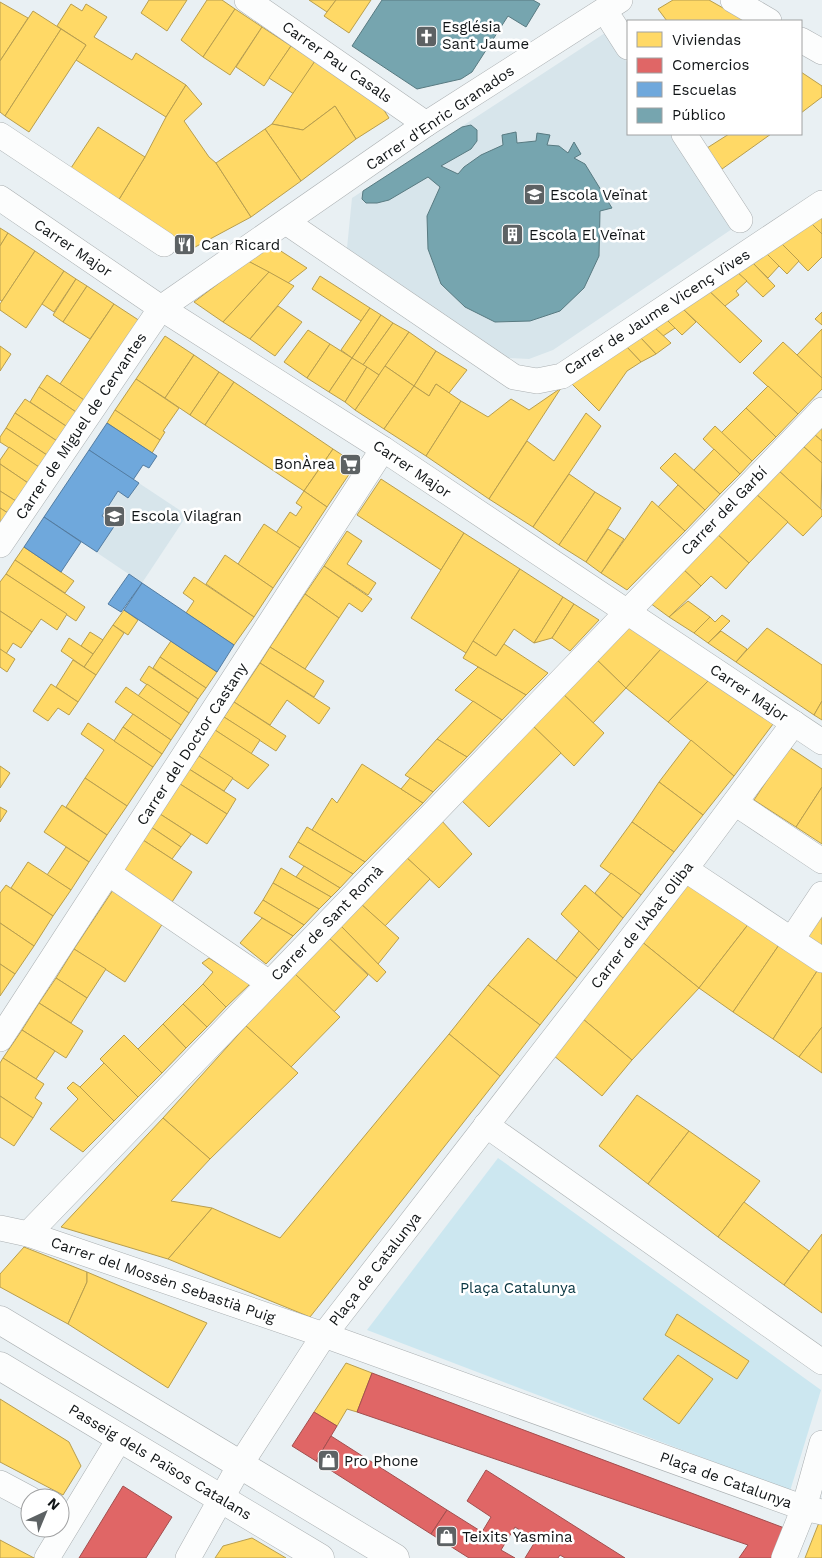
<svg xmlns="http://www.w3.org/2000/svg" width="822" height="1558" viewBox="0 0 822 1558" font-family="'Work Sans',sans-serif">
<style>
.built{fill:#d7e5eb}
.green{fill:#cce7f0}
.homes{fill:#ffd966;stroke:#b89e4e}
.shops{fill:#e06666;stroke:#a24e4e}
.schools{fill:#6fa8dc;stroke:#537ca1}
.public{fill:#76a5af;stroke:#587a81}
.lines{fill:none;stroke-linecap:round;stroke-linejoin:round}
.minor-casing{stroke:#aaafb1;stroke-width:26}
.major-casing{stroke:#aaafb1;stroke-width:29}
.minor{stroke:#fcfdfd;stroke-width:25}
.major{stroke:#fcfdfd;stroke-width:28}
.labels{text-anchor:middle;stroke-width:5;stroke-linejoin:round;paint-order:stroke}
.poi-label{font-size:15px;fill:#111517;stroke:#fff;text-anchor:start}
.street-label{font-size:15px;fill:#111517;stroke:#fff}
.park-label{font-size:15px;fill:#063440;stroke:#fff}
</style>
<rect width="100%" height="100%" fill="#e9f0f3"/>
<g class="built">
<polygon points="608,31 628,64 628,134 672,134 732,229 553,350 529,359 509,358 347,248 352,198"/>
<polygon points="89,450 187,515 142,583 44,517"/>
</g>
<polygon class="green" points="498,1158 821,1390 790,1491 367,1330"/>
<g class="homes">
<polygon points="149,0 187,0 167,31 141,13"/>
<polygon points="207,0 222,0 235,9 203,57 181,40"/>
<polygon points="309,0 336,0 327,12"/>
<polygon points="336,0 371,0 349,33 324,16"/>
<polygon points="673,0 709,0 746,21 667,21 658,9"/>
<polygon points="0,2 28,18 0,61"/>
<polygon points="71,4 82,11 86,4 107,17 94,37 132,60 136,53 186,85 166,117 76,60 86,45 57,26"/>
<polygon points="235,9 262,27 230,75 203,57"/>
<polygon points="33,11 61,29 5,116 0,112 0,61"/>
<polygon points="262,27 291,46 264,86 236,67"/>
<polygon points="61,29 86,45 29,132 5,116"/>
<polygon points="291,46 315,61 294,94 269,78"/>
<polygon points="315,61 380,104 389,118 356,139 335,106 303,130 272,124"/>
<polygon points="801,72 822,86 822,97 801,113"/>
<polygon points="186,85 202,104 184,121 209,157 216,163 251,217 184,253 158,230 118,201 145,157 166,117"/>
<polygon points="335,106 356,139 301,181 265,129 272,124 303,130"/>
<polygon points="98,127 145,157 118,201 69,171"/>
<polygon points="265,129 301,181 251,217 216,163"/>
<polygon points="729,134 771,134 722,169 707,148"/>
<polygon points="822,212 822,234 809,221"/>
<polygon points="809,221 822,234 822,257 808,271 779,241"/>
<polygon points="0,228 8,233 0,246"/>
<polygon points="8,233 35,251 2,301 0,300 0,246"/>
<polygon points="779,241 799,261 787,274 764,251"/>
<polygon points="270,244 307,268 288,283 248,261"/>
<polygon points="35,251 64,271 26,328 0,310 0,304"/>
<polygon points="764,251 779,266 768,278 750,260"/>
<polygon points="750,260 775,286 763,297 736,271"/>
<polygon points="248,261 269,272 223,322 194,302"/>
<polygon points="64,271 76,279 54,312 42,304"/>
<polygon points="736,271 747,281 736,291 739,295 725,306 707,289"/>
<polygon points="269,272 294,286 250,339 223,322"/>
<polygon points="320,276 370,308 361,321 312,289"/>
<polygon points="76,279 87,286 63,322 53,315"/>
<polygon points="87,286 114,304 90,339 63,322"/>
<polygon points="707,289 762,341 740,363 681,307"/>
<polygon points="114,304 140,321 87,402 60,384"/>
<polygon points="278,306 302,322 275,356 250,339"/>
<polygon points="681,307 696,322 682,335 665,318"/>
<polygon points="370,308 381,315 352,358 341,350"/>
<polygon points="822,312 822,325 815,319"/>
<polygon points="381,315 393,323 363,365 352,358"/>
<polygon points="665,318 675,328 663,336 653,326"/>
<polygon points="393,323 409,332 379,375 363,365"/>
<polygon points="653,326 671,343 656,354 639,336"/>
<polygon points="822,329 822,378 797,355"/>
<polygon points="308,330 330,344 307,378 284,362"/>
<polygon points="409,332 436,351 414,386 385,366"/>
<polygon points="165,336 194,355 165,398 136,379"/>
<polygon points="639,336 656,354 641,362 625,345"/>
<polygon points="783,342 822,378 822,389 798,414 753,373"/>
<polygon points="330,344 352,358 329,392 307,378"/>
<polygon points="625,345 641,362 627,371 599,411 570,382"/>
<polygon points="0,346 11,354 0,371"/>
<polygon points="436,351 467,370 449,393 436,384 429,396 414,386"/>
<polygon points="194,355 219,372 190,415 165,398"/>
<polygon points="352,358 367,367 345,402 329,392"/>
<polygon points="385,366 414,386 384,429 355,410"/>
<polygon points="367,367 379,375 355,410 345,402"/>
<polygon points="219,372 234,382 205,425 190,415"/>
<polygon points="47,375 87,402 79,414 39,387"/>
<polygon points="136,379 179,408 163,431 165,432 160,440 115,410"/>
<polygon points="234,382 333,449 304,491 205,425"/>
<polygon points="436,384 461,401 426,456 384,429 414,386 429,396"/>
<polygon points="768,386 798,414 776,437 746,408"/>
<polygon points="39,387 79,414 69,428 30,402"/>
<polygon points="561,388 489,499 426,456 461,401 488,417 511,399 529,410"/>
<polygon points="25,399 69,428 60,443 15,413"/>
<polygon points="746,408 776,437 752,461 721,433"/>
<polygon points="115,410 160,440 152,453 107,423"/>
<polygon points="15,413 60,443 50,457 6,428"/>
<polygon points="586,413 601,426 533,527 489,499 527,441 554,461"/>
<polygon points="715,426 752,461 740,474 703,439"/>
<polygon points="6,428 50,457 42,469 0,442 0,437"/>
<polygon points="822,428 822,441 815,435"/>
<polygon points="815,435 822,441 822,463 804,447"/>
<polygon points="9,447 42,469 31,485 0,464 0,460"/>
<polygon points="804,447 822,463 821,509 779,471"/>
<polygon points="333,449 356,464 327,507 304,491"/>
<polygon points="714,449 740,474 720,494 694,470"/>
<polygon points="675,453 720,494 705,510 660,468"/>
<polygon points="0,464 31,485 19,503 0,491"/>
<polygon points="779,471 822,510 822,516 803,536 756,494"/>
<polygon points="569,474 595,492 559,545 533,527"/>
<polygon points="381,479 464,533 441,570 357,515"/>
<polygon points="678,485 705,510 685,531 658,507"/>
<polygon points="0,491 19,503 11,515 0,508"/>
<polygon points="304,491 327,507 300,548 276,533 290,512 296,516 302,507 296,503"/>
<polygon points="595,492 621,508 586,562 559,545"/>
<polygon points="756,494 788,522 749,563 717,534"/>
<polygon points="652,501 685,531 627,590 601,573"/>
<polygon points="0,508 11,515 0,533"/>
<polygon points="264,524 300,548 273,588 238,564"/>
<polygon points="608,529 624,539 601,573 586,562"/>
<polygon points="347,531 362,541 347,564 376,583 368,595 324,566"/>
<polygon points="464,533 520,569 466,653 411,618"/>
<polygon points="717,534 749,563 726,589 711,576 701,586 683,569"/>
<polygon points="24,547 74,581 65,593 15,560"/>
<polygon points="225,555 273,588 254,617 206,584"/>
<polygon points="15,560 85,607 76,621 6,574"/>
<polygon points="324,566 372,599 362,612 349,603 339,618 305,594"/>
<polygon points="520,569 563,597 534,643 514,629 496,656 473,641"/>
<polygon points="683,569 701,586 669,617 650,603"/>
<polygon points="6,574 67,614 57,630 41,619 32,632 0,611 0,582"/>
<polygon points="194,577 254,617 234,645 186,613 194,601 183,593"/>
<polygon points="305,594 339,618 305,669 270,647"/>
<polygon points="563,597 574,604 552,638 534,643"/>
<polygon points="688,601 710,617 694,633 669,617"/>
<polygon points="574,604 599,620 570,651 552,638"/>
<polygon points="124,610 138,620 128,635 113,625"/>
<polygon points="0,611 32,632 21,648 13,643 6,654 0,649"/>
<polygon points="722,615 730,621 708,643 694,633 710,617 715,622"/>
<polygon points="625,624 661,649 626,688 594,657"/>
<polygon points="113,625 124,633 96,675 84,667"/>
<polygon points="767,628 822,665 822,701 814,715 736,662"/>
<polygon points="721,631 747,649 736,662 708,643"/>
<polygon points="90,632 103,640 93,654 81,646"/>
<polygon points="69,638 93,654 84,667 61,651"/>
<polygon points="171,641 217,672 206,688 160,657"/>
<polygon points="473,641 496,656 504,644 548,673 526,695 463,658"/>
<polygon points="270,647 324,681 314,697 260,663"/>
<polygon points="0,649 15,659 7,672 0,667"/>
<polygon points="661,649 709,680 668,722 626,688"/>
<polygon points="160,657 206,688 198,699 153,668"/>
<polygon points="594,657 626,688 593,723 561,692"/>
<polygon points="73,660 96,675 78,702 56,687"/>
<polygon points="260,663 330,708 319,724 287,700 270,725 234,702"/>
<polygon points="149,666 198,699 189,713 140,680"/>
<polygon points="478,667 526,695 502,720 455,690"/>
<polygon points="709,680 773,724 734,776 668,722"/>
<polygon points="51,684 78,702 69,715 58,708 48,721 33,711"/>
<polygon points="147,684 189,713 181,725 138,696"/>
<polygon points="126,687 181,725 171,740 115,702"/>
<polygon points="561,692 604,733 574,766 531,724"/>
<polygon points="473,701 502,720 467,757 437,739"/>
<polygon points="822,701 822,720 814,715"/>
<polygon points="234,702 286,736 276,751 224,717"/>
<polygon points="133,714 171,740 162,754 123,727"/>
<polygon points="224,717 260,740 251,754 215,730"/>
<polygon points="88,723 153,767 127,806 85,778 104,750 81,734"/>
<polygon points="531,724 561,753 489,827 460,799"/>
<polygon points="123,727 162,754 153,767 114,741"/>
<polygon points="215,730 269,765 248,789 199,756"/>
<polygon points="437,739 467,757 433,792 405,775"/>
<polygon points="691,740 734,776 703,815 659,782"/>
<polygon points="789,747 822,769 822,787 796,827 754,800"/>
<polygon points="199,756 233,778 224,791 189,769"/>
<polygon points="362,764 423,803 365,862 312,830 332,798 337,803"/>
<polygon points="0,766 10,773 0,788"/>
<polygon points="189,769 236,799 227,814 180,784"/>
<polygon points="85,778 127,806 107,835 66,807"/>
<polygon points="410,778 433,792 423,803 401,789"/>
<polygon points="659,782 703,815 674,852 632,822"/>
<polygon points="180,784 227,814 207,844 160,814"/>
<polygon points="822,787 822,844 796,827"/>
<polygon points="62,805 107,835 89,862 44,832"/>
<polygon points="0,807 7,811 0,822"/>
<polygon points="160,814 191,834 181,847 151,827"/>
<polygon points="441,820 472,854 439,888 406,857"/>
<polygon points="632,822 674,852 641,895 600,866"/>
<polygon points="151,827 181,847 172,859 143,840"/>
<polygon points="307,827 312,830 365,862 353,874 298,842"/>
<polygon points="143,840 192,872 172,902 123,870"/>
<polygon points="298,842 353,874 340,888 289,857"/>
<polygon points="66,847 89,862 71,890 47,875"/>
<polygon points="406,857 430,879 385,926 361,904"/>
<polygon points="28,862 71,890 53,916 11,888"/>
<polygon points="304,866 340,888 331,897 296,877"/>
<polygon points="281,868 296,877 331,897 319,909 273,883"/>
<polygon points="611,873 641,895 623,918 595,893"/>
<polygon points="686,879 750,922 699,988 641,941"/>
<polygon points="273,883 319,909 304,925 263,900"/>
<polygon points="6,885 53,916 34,946 0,923 0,893"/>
<polygon points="585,885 623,918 599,950 561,914"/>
<polygon points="113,890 163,923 125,982 74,949"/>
<polygon points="263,900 304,925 293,936 254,913"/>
<polygon points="361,904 399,938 378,964 341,926"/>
<polygon points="822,915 822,956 803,943"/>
<polygon points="262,918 293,936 266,964 240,943"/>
<polygon points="750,922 781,942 733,1012 699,988"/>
<polygon points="0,923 34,946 15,974 0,964"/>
<polygon points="341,926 386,972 377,982 329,938"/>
<polygon points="579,931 599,950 577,978 556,961"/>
<polygon points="329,938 368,975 334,1012 295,974"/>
<polygon points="528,938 577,978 540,1025 488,985"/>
<polygon points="641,941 699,988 632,1060 583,1019"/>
<polygon points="781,942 819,968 773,1039 733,1012"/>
<polygon points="74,949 106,969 87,998 56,978"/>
<polygon points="209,958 250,984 226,1007 203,984 213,972 202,963"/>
<polygon points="0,964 15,974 0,996"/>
<polygon points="819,968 822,970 822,1027 799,1057 773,1039"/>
<polygon points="295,974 340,1017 291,1067 246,1026"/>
<polygon points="56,978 87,998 71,1023 39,1003"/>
<polygon points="203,984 226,1007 207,1027 183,1004"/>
<polygon points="488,985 540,1025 500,1076 449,1034"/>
<polygon points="39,1003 83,1031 66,1058 22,1030"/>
<polygon points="183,1004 207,1027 186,1048 163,1024"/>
<polygon points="583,1019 632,1060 602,1096 553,1055"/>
<polygon points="163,1024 186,1048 162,1073 138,1049"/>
<polygon points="246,1026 298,1073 210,1159 163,1118"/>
<polygon points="822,1027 822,1073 799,1057"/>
<polygon points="22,1030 55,1051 36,1079 3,1058"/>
<polygon points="449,1034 500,1076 310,1317 168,1259 212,1208 280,1238"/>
<polygon points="124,1035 162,1073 138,1097 100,1059"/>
<polygon points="3,1058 44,1084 35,1098 42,1103 33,1118 0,1096 0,1063"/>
<polygon points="104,1063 138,1097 114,1121 80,1087"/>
<polygon points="73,1082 80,1087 114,1121 83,1152 50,1129 78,1099 67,1088"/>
<polygon points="637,1095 689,1131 648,1184 599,1146"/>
<polygon points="0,1096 33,1118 14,1146 0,1137"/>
<polygon points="163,1118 210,1159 171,1201 212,1208 168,1259 61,1227"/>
<polygon points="689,1131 760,1181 718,1237 648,1184"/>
<polygon points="744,1202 809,1251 784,1285 718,1237"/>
<polygon points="822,1234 822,1313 784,1285"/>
<polygon points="24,1247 87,1272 87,1282 68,1324 0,1287 0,1274"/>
<polygon points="87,1272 207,1323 168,1388 68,1324 87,1282"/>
<polygon points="677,1314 749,1361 737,1379 665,1335"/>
<polygon points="678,1355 713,1379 679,1424 643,1399"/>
<polygon points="346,1363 372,1373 357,1412 347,1409 337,1426 314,1412"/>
<polygon points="0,1399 69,1442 81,1466 63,1495 0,1462"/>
<polygon points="820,1520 822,1520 822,1558 805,1558"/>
<polygon points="252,1538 286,1558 215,1558 223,1546"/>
<polygon points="0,1540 34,1558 0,1558"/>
</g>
<g class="shops">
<polygon points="372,1373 787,1529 773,1558 739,1558 748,1545 357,1412"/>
<polygon points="314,1412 337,1426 316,1461 292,1446"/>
<polygon points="331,1436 447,1510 431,1534 316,1461"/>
<polygon points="486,1470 625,1558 565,1558 560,1555 558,1558 525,1558 536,1540 515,1527 501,1550 515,1558 469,1558 431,1534 447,1510 482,1532 491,1517 467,1501"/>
<polygon points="123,1486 172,1517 146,1558 79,1558"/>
</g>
<g class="schools">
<polygon points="107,423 157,456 149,468 143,465 133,480 89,450"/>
<polygon points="89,450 139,483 128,498 118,491 102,516 115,525 97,552 44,517"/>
<polygon points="44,517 81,542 61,572 24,547"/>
<polygon points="129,574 142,583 121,612 108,604"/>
<polygon points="142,583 234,645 217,672 124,610"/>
</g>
<g class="public">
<polygon points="382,0 533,0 540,4 526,27 508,16 472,72 461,79 417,89 352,46"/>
<polygon points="471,125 477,130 477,141 471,149 441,166 458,174 464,167 481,155 503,145 502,135 516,132 517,143 536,141 537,133 550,135 547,145 559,146 568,153 574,142 581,154 574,158 585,164 612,208 600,211 599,256 584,288 560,311 530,321 495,322 465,307 441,284 428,249 427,216 440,187 428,177 389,200 377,203 366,203 362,199 363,191 462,127"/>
</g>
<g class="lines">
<defs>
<g id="minor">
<polyline points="247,0 426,124"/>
<polyline points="733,0 769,21"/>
<polyline points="612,22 628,47"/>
<polyline points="801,40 822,52"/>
<polyline points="684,134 740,220"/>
<polyline points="0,135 164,244"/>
<polyline points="0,198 161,308 383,449 822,742"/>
<polyline points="286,222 514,377 537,381 562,376 822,203"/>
<polyline points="0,545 161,308 426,124 620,0"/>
<polyline points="735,803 822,861"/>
<polyline points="685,869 822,960"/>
<polyline points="108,873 269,983"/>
<polyline points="792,939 822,894"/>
<polyline points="0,1039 383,449"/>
<polyline points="486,1125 822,1362"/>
<polyline points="0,1228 28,1234 324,1335 804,1508 822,1443"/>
<polyline points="28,1234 822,410"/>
<polyline points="0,1483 30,1499"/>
<polyline points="47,1558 120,1438"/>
<polyline points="188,1558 240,1465 324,1335 695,856 794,723"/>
<polyline points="784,1558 804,1508 822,1512"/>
</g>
<g id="major">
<polyline points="0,1320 395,1558"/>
<polyline points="0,1366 320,1558"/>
</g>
</defs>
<use href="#minor" class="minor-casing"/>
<use href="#major" class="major-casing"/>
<use href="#minor" class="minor"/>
<use href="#major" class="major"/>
</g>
<defs>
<symbol id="church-square" viewBox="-11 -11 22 22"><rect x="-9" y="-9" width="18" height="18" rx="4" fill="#5d6264" stroke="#fff"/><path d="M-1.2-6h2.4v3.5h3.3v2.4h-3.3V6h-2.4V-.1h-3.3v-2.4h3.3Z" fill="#fff"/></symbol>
<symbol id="school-square" viewBox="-11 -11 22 22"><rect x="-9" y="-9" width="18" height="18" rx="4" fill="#5d6264" stroke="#fff"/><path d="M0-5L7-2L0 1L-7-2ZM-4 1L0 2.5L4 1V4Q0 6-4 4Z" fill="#fff"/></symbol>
<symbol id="building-square" viewBox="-11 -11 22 22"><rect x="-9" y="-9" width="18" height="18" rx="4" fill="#5d6264" stroke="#fff"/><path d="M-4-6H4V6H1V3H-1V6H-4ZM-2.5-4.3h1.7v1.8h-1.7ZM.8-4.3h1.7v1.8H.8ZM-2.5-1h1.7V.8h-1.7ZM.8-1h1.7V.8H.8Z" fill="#fff"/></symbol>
<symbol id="restaurant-square" viewBox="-11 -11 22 22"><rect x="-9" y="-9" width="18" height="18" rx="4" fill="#5d6264" stroke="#fff"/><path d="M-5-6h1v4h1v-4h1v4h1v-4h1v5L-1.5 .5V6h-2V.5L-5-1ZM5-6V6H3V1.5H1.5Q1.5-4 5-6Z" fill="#fff"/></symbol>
<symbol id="supermarket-square" viewBox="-11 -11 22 22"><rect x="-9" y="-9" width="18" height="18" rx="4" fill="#5d6264" stroke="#fff"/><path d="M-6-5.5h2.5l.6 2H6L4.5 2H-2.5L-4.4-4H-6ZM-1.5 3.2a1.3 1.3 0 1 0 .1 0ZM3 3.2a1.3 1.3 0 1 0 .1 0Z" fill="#fff"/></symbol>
<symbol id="shop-square" viewBox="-11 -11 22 22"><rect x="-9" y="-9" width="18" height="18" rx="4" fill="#5d6264" stroke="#fff"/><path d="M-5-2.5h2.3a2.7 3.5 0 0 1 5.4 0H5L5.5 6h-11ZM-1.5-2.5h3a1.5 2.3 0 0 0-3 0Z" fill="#fff"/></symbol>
</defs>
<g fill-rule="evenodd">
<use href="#church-square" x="414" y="24" width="25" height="25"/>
<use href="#school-square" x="522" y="182" width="25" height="25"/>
<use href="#building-square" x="500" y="222" width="25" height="25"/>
<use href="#restaurant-square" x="172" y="232" width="25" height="25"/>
<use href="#supermarket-square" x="338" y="452" width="25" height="25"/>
<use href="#school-square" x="102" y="504" width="25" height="25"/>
<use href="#shop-square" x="316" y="1448" width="25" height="25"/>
<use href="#shop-square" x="434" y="1524" width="25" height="25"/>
</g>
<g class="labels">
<g class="poi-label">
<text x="442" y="32">Església<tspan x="442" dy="17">Sant Jaume</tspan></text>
<text x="550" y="200">Escola Veïnat</text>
<text x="529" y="240">Escola El Veïnat</text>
<text x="201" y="250">Can Ricard</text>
<text x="335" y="469" text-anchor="end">BonÀrea</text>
<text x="131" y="521">Escola Vilagran</text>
<text x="344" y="1466">Pro Phone</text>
<text x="462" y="1542">Teixits Yasmina</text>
</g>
<g class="street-label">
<text transform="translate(337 62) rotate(35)" y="5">Carrer Pau Casals</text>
<text transform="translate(440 118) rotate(-34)" y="5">Carrer d'Enric Granados</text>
<text transform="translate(73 248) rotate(34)" y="5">Carrer Major</text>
<text transform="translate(657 312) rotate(-33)" y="5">Carrer de Jaume Vicenç Vives</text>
<text transform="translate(81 426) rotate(-56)" y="5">Carrer de Miguel de Cervantes</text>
<text transform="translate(412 469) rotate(34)" y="5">Carrer Major</text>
<text transform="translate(724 511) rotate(-46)" y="5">Carrer del Garbí</text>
<text transform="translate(749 693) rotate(34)" y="5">Carrer Major</text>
<text transform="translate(192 744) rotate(-57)" y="5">Carrer del Doctor Castany</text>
<text transform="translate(327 923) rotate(-46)" y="5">Carrer de Sant Romà</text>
<text transform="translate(642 925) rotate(-52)" y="5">Carrer de l'Abat Oliba</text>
<text transform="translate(375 1269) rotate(-52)" y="5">Plaça de Catalunya</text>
<text transform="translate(163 1280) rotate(19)" y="5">Carrer del Mossèn Sebastià Puig</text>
<text transform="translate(160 1462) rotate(31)" y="5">Passeig dels Països Catalans</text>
<text transform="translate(726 1480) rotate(20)" y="5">Plaça de Catalunya</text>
</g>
<g class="park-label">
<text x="518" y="1293">Plaça Catalunya</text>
</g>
</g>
<rect x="627" y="20" width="175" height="115" fill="#ffffff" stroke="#a0a1a2"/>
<rect x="637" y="32" width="25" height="15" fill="#ffd966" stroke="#a0a1a2"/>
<text x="672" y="45" font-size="15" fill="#111517">Viviendas</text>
<rect x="637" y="58" width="25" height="15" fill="#e06666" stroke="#a0a1a2"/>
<text x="672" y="70" font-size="15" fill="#111517">Comercios</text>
<rect x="637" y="82" width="25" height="15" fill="#6fa8dc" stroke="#a0a1a2"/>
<text x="672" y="95" font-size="15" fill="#111517">Escuelas</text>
<rect x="637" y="108" width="25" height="15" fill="#76a5af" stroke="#a0a1a2"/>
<text x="672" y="120" font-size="15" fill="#111517">Público</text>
<g transform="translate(45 1513) rotate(44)"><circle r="24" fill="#ffffff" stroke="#a0a1a2"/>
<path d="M0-4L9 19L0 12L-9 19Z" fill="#5d6264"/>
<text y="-8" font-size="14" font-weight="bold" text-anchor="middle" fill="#111517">N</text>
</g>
</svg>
